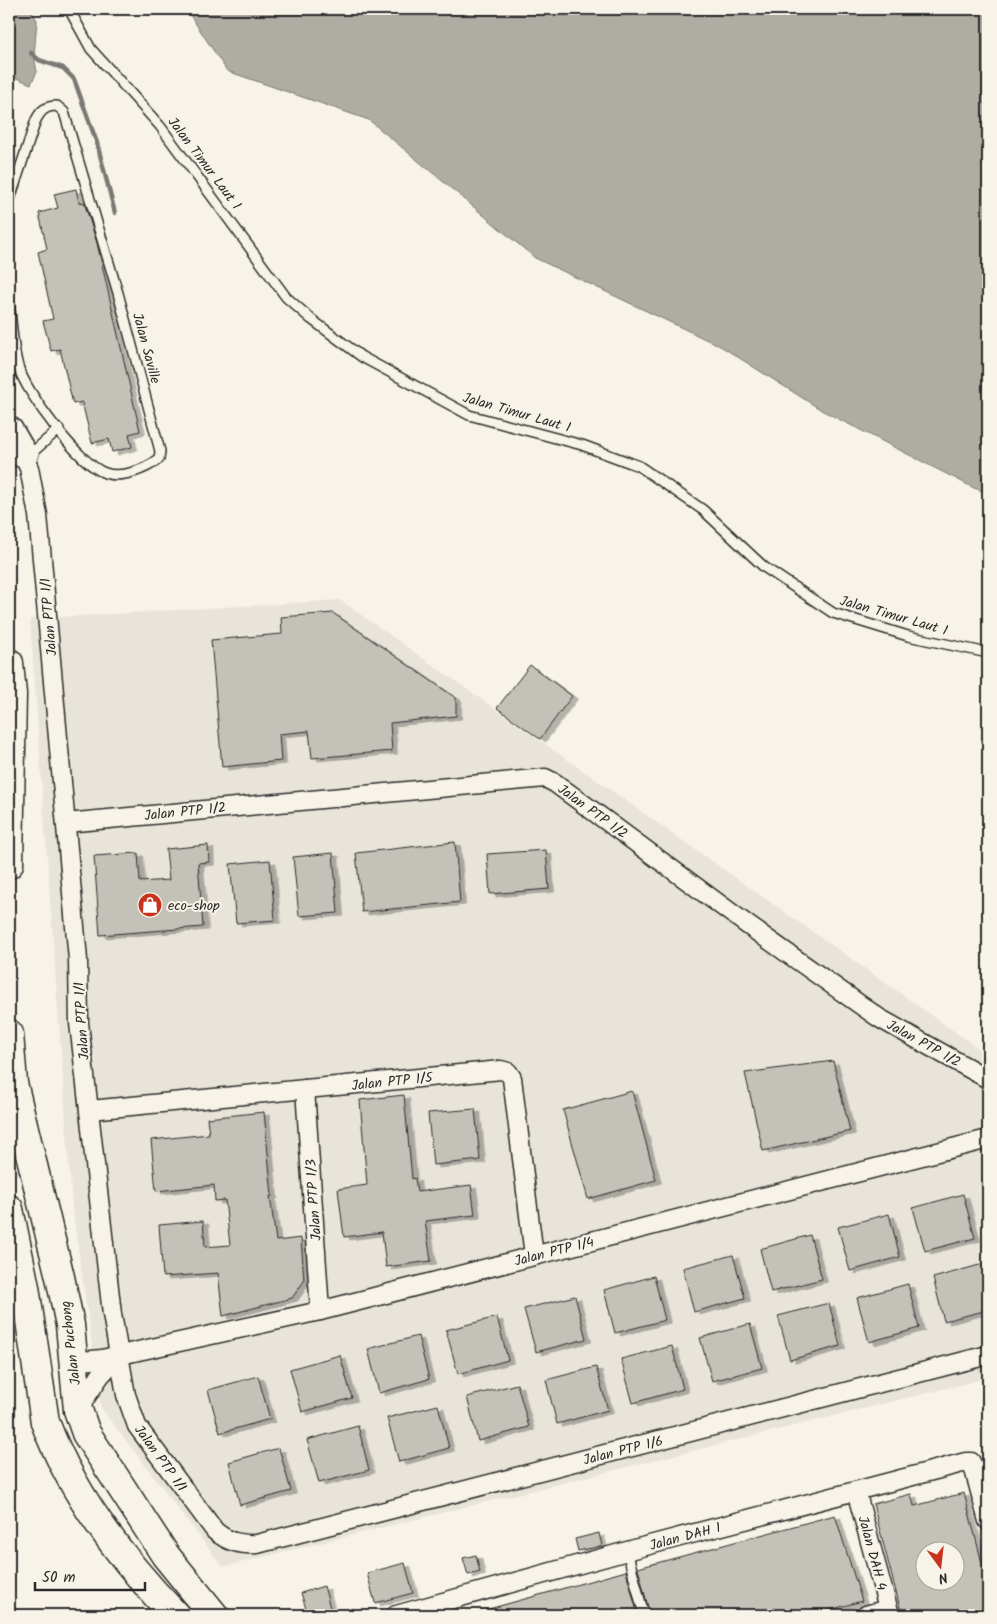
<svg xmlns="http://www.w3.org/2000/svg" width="997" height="1624" viewBox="0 0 997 1624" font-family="Kalam,sans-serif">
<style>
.built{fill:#e8e4da}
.water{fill:#afaca4;stroke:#7a7874}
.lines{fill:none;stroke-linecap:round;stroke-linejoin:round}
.stream{stroke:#7a7874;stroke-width:4.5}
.building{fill:#c4c1b9;stroke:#2b2b2b;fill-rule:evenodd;filter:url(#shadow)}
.service-casing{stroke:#2b2b2b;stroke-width:12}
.minor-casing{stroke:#2b2b2b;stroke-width:21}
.primary-casing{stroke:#2b2b2b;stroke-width:31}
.service{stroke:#f7f3e8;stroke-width:9}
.minor{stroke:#f7f3e8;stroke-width:18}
.primary{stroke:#f7f3e8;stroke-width:28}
.labels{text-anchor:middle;stroke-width:4;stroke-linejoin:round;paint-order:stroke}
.street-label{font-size:14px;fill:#2b2b2b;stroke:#f7f3e8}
.poi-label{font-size:14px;fill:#2b2b2b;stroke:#f7f3e8;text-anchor:start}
</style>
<defs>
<filter id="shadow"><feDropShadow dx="5.5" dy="3" stdDeviation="0" flood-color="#0004"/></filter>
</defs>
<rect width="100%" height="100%" fill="#f7f3e8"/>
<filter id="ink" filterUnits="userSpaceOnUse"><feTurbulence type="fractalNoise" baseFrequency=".02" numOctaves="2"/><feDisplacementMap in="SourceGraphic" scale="10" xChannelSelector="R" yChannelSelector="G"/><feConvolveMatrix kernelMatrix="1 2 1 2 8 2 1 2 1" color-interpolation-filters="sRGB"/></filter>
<g filter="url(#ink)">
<polygon class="built" points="340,600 988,1055 988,1378 223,1567 101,1408 72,1206 30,619"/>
<g class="water">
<polygon points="9,9 30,9 37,20 34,56 37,72 31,84 9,75"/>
<polygon points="186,9 988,9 988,493 974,488 823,411 722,347 535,258 369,120 227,71"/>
</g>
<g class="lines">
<polyline class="stream" points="31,53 39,60 63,68 74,79 97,143 115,213"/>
</g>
<g class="building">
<polygon points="76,189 79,203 84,202 97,243 140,431 129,434 132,447 112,452 109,439 92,443 82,402 73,404 60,349 51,351 43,321 53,319 38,252 47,249 39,213 58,208 54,194"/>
<polygon points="333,613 456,698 456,716 390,723 392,751 312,758 309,731 279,734 281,761 222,767 211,640 282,634 281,617"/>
<polygon points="530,665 572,696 540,739 497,708"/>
<polygon points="455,842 460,902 362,912 356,853"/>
<polygon points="208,845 209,862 198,863 203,927 100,935 94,856 138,853 140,882 169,880 166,849"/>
<polygon points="546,850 549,889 490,894 487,854"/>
<polygon points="333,853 338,913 299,916 293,857"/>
<polygon points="270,860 275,920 236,923 230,864"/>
<polygon points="833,1061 850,1131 763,1151 745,1073"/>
<polygon points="632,1091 656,1180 588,1199 563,1110"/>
<polygon points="404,1095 412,1179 415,1178 417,1192 471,1185 475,1215 425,1221 431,1261 386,1267 382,1232 344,1237 338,1189 367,1185 360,1100"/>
<polygon points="475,1109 480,1160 433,1165 428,1113"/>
<polygon points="264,1112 272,1196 270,1196 276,1241 301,1238 304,1281 292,1298 223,1316 218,1273 163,1277 159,1225 203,1221 205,1247 230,1245 225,1200 215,1201 214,1185 156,1191 151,1140 209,1134 207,1118"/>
<polygon points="963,1194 975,1238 925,1251 913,1208"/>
<polygon points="889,1214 900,1257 850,1271 838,1227"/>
<polygon points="810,1235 822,1279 771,1292 760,1249"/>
<polygon points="733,1255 745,1298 694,1312 683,1268"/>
<polygon points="983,1264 988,1285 988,1310 944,1321 933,1278"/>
<polygon points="654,1276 665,1320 615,1333 604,1290"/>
<polygon points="908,1284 919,1328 869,1342 857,1298"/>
<polygon points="575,1296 586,1339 536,1352 524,1309"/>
<polygon points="829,1303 840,1346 790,1360 778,1316"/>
<polygon points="497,1317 508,1360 458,1374 446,1330"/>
<polygon points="750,1324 762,1368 712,1381 700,1338"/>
<polygon points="418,1336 429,1379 379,1393 368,1349"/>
<polygon points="672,1346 683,1389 633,1403 621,1359"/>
<polygon points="340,1355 352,1398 302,1412 290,1369"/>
<polygon points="596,1367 608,1410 557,1424 546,1380"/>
<polygon points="258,1376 270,1419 220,1433 208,1390"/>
<polygon points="517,1384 529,1427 478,1441 467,1397"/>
<polygon points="438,1405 449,1448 399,1462 387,1418"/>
<polygon points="358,1426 369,1470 319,1483 307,1440"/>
<polygon points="279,1448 291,1491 240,1505 229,1462"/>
<path d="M964 1493 988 1586V1615H902L873 1504 911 1494 914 1506ZM924 1552H954V1582H924Z"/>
<polygon points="835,1515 862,1601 811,1615 650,1615 638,1568"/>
<polygon points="599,1533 602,1546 578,1551 575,1539"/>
<polygon points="476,1555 480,1572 468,1575 463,1558"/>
<polygon points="405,1563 413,1593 375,1603 367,1573"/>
<polygon points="626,1571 638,1615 478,1615 478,1612"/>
<polygon points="324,1586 332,1615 308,1615 301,1593"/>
</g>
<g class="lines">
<defs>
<g id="service">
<polyline points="69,9 91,49 160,126 286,297 311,319 362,357 469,415 582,445 639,466 703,510 764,567 833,613 908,636 988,653"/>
<path d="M9 202 36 120C41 110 46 106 57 106L64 112 118 293 160 451 159 459C146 469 122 479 105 473 79 464 26 393 18 366 12 346 12 322 9 302"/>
<polyline points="32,460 35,450 59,429"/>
<polyline points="627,1551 644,1615"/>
</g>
<g id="minor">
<path d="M14 449 22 453 29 468 38 515 78 960 79 1023 112 1314 126 1395 137 1426 215 1531C228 1542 240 1545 257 1544L988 1355"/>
<polyline points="66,823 545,778 555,783 749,926 879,1018 988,1079"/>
<polyline points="305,1089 320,1311"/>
<polyline points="90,1110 501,1070 508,1072 512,1078 534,1256"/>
<polyline points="72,1362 102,1359 320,1311 988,1139"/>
<polyline points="78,1409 100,1376 118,1356"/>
<polyline points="856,1491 890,1615"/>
<polyline points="396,1615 638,1548 966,1462 971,1462 973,1466 988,1521"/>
<polyline points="866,1615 888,1609"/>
</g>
<g id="primary">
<polyline points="9,431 22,453"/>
<polyline points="9,663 12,694 9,864"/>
<polyline points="9,1034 13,1083 60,1277 70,1325 78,1410 86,1433 166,1556 214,1615"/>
<path d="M9 1209 25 1287 45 1422C72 1494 122 1560 175 1615"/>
</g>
</defs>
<use href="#service" class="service-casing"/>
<use href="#minor" class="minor-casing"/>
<use href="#primary" class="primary-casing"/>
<use href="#service" class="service"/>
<use href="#minor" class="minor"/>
<use href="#primary" class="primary"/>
</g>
</g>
<defs>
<symbol id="shop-disc" viewBox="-11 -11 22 22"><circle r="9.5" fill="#c8321e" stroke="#f7f3e8"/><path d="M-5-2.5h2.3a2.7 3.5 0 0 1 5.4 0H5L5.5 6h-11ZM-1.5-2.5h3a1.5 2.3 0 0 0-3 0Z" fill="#fff"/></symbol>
</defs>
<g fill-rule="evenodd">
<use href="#shop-disc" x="136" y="891" width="28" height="28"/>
</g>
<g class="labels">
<g class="street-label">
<text transform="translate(205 163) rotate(53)" y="5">Jalan Timur Laut 1</text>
<text transform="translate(147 348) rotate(75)" y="5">Jalan Saville</text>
<text transform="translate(517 412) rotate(16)" y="5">Jalan Timur Laut 1</text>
<text transform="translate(894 615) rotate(16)" y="5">Jalan Timur Laut 1</text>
<text transform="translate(48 617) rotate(-95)" y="5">Jalan PTP 1/1</text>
<text transform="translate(185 811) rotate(-6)" y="5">Jalan PTP 1/2</text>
<text transform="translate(593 811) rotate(36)" y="5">Jalan PTP 1/2</text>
<text transform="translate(81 1021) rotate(-94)" y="5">Jalan PTP 1/1</text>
<text transform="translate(924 1043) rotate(29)" y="5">Jalan PTP 1/2</text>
<text transform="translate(392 1081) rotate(-6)" y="5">Jalan PTP 1/5</text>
<text transform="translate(313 1200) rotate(-94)" y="5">Jalan PTP 1/3</text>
<text transform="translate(554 1251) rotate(-14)" y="5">Jalan PTP 1/4</text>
<text transform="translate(70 1343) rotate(-97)" y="5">Jalan Puchong</text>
<text transform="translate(623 1450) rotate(-14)" y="5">Jalan PTP 1/6</text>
<text transform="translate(161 1458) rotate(54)" y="5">Jalan PTP 1/1</text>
<text transform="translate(685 1536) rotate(-15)" y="5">Jalan DAH 1</text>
<text transform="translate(873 1553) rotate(75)" y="5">Jalan DAH 4</text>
</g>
<g class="poi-label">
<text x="168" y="910">eco-shop</text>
</g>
</g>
<rect width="997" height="1624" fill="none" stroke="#f7f3e8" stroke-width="30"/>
<rect x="15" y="15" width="967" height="1594" fill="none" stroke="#2b2b2b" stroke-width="2" filter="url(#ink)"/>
<g transform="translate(940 1566) rotate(165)"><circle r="24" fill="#f7f3e8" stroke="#a5a39c"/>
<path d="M0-4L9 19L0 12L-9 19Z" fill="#c8321e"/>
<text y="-8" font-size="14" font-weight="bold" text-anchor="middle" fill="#2b2b2b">N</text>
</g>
<path d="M35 1582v8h110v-8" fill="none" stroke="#2b2b2b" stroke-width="2.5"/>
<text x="42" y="1582" font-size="15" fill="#2b2b2b" stroke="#f7f3e8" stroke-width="4" paint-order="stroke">50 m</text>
</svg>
